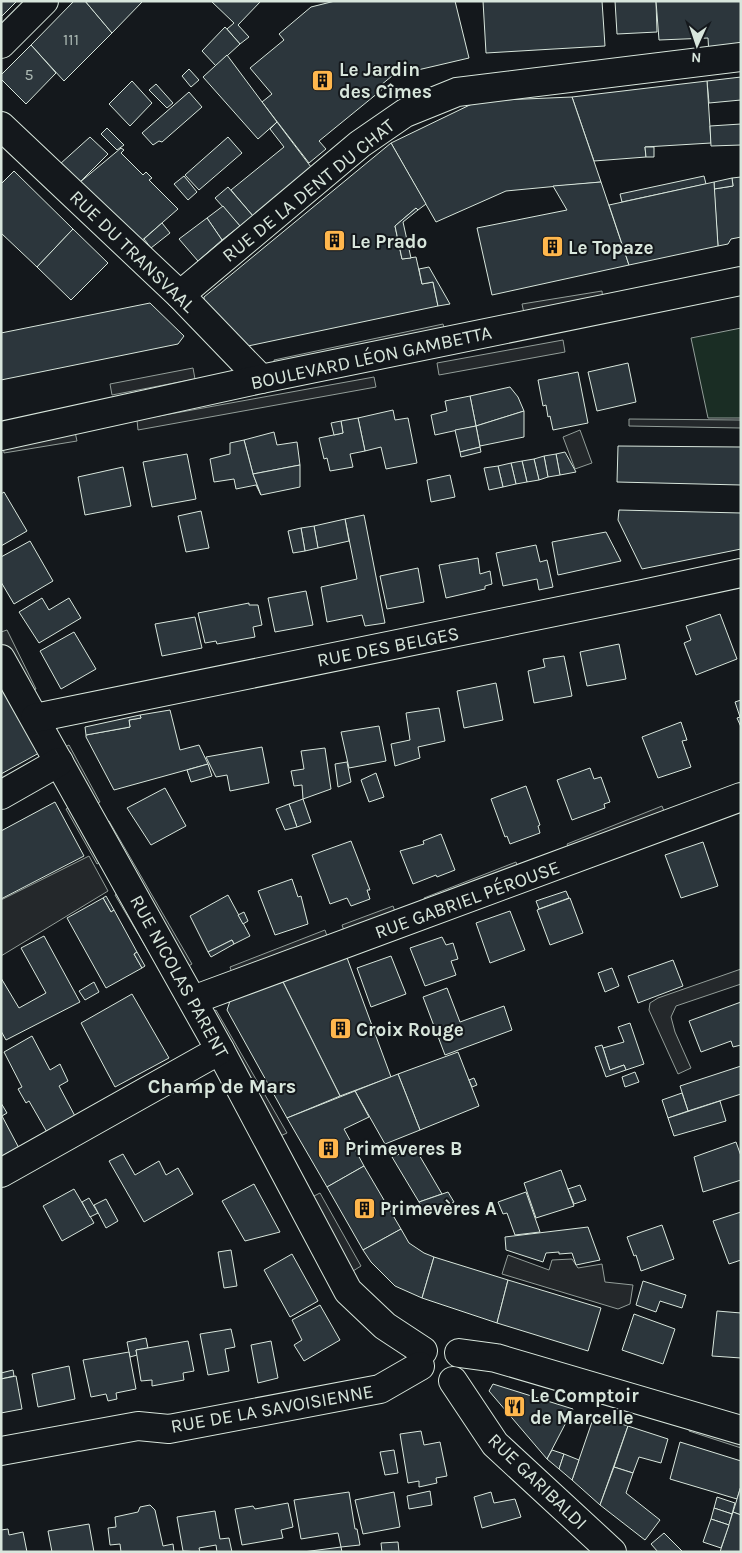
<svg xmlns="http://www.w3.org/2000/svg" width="742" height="1553" viewBox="0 0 742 1553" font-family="Karla,sans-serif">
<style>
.green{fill:#1a2d24;stroke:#939e99}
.parking{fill:#24282b;stroke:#939e99}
.building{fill:#2c363c;stroke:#d8e6dc}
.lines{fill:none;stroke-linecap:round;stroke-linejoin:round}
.minor-casing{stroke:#d8e6dc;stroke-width:30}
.major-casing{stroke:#d8e6dc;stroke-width:30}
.minor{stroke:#14181c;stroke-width:28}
.major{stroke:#14181c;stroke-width:28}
.labels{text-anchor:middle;stroke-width:4;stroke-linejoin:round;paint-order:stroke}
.number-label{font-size:16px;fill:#adbab4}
.poi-label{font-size:19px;font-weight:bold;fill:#d8e6dc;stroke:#14181c;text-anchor:start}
.street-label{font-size:19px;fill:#d8e6dc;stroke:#14181c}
.neighbourhood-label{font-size:20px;font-weight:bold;fill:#d8e6dc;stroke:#14181c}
</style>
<rect width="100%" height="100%" fill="#14181c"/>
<polygon class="green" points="741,328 741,418 708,418 691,338"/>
<g class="parking">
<polygon points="602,291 603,301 524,313 522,304"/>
<polygon points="443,324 445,331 275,367 274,360"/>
<polygon points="563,340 565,352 439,375 437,363"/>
<polygon points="193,368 195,379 112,395 110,384"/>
<polygon points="374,377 376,387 138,430 137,420"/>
<polygon points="629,419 741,420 741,428 629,426"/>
<polygon points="580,430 592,463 575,469 563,437"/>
<polygon points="75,432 77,441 4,453 3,445"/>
<polygon points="7,630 36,689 26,694 1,643 1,632"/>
<polygon points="69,745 100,802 92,806 61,749"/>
<polygon points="74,804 104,860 97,864 66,809"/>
<polygon points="662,806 666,816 571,854 567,844"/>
<polygon points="109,821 192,964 185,968 101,825"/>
<polygon points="89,856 108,891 1,956 1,900"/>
<polygon points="516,862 519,871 428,907 424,898"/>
<polygon points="122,891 157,950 150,954 115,895"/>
<polygon points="393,906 397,917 346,936 342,925"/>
<polygon points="325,930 328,939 233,976 230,967"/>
<polygon points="741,969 741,984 676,1006 671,1017 675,1032 691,1068 678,1074 649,1010 650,1003 658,998"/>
<polygon points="216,1010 287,1133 278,1137 208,1015"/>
<polygon points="320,1193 361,1266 353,1271 312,1197"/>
<polygon points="508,1255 549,1270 552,1260 572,1259 578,1268 602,1264 605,1282 633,1285 630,1304 618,1309 502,1274"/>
<polygon points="691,1423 741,1439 741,1448 689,1431"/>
</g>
<g class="building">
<polygon points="1,1 17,1 1,17"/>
<polygon points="74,1 85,1 112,33 64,81 31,45"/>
<polygon points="85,1 143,1 112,33"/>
<polygon points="211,1 261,1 238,25 249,37 240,44 227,29 234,23"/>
<polygon points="335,1 455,1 469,58 392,76 381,85 384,88 319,141 326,149 309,163 262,102 272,94 250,68 284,40 279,34 311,7"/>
<polygon points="483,1 602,1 605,46 486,53"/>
<polygon points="615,1 656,1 657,32 617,34"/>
<polygon points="656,1 741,1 741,52 709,55 708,38 659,40"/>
<polygon points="225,27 240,44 216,66 202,51"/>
<polygon points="31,45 56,73 26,104 1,79 1,75"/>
<polygon points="227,55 277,122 258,139 203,77"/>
<polygon points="189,69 199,80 191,87 182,76"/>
<polygon points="741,77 741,100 709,103 707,81"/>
<polygon points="132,81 152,103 130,126 109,104"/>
<polygon points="707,81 711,143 645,147 646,157 594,161 572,97"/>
<polygon points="156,84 173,103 167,108 149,90"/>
<polygon points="189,92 202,107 162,142 159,141 153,145 142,133"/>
<polygon points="572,97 601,182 506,191 436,222 391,143 478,101"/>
<polygon points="277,122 311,167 253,216 231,190 284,147 270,129"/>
<polygon points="741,124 741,145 711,146 710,126"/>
<polygon points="107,128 124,145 117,150 101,134"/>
<polygon points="90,137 108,154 79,183 60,164"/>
<polygon points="228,137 242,153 199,190 185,175"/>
<polygon points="391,143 426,204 418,210 416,208 395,226 402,259 416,257 422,284 433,282 438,306 248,346 204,301 204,297"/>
<polygon points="645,147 654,147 654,157 646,157"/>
<polygon points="121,148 124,150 121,153 143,175 146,172 152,178 149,180 178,209 140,242 79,183"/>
<polygon points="14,171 73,229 37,267 1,233 1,184"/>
<polygon points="184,176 197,192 188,200 174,184"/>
<polygon points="704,176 706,184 622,202 620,194"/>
<polygon points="741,177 741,237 731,239 728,244 718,246 714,189 733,186 732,178"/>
<polygon points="732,178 733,186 714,189 714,182"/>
<polygon points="601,182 629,265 492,295 477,228 567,210 553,186"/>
<polygon points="714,182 718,246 629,265 609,205"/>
<polygon points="228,187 253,216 240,226 215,198"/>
<polygon points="223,206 240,226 222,240 207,218"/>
<polygon points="416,208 418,210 403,222 411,258 402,259 395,226"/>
<polygon points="207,218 222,240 198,261 179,239"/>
<polygon points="162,223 170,233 151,248 144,239"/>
<polygon points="73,229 108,263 71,300 37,267"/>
<polygon points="429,267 450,304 438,306 433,282 422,284 419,269"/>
<polygon points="150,303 184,336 178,344 1,380 1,333"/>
<polygon points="628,363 636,402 597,411 588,372"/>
<polygon points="578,372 588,423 553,430 550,416 548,417 546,405 543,406 538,380"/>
<polygon points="510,387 518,397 524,411 476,426 470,396"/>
<polygon points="470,396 476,426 435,435 431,415 447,411 445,401"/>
<polygon points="393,410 395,420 408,418 417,463 386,469 381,447 365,451 358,418"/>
<polygon points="524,411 524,437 480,446 476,426"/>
<polygon points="358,418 365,451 350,454 353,467 330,471 327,458 324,459 319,438 343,433 341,421"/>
<polygon points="341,421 343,433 334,435 331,423"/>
<polygon points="476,426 480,447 460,452 455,430"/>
<polygon points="274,432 277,445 297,442 300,465 253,474 244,440"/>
<polygon points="244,440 253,474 261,495 256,485 236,489 234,479 214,482 210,459 230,454 230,443"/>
<polygon points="618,446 741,447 741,485 617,482"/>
<polygon points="480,447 481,452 461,457 460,452"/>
<polygon points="565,452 576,472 560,475 556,454"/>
<polygon points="187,454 196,499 152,507 143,462"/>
<polygon points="556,454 560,475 548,477 544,456"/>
<polygon points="544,456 548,477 539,480 534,459"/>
<polygon points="534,459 539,480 527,482 522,461"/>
<polygon points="522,461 527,482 516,484 511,463"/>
<polygon points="511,463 516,484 503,487 498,466"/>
<polygon points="300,465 300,487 261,495 253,474"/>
<polygon points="498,466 503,487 489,490 484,468"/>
<polygon points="123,467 131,506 85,515 78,477"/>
<polygon points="450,475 455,497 431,502 427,480"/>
<polygon points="4,492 27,531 1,546 1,494"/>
<polygon points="619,510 741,513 741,549 642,569 618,520"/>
<polygon points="201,511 209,548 186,552 178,516"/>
<polygon points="364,515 385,623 365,626 362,615 327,622 321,587 357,579 345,519"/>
<polygon points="345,519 349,541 318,548 314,526"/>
<polygon points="314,526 318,548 305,551 301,528"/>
<polygon points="301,528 305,551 293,553 288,531"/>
<polygon points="606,532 621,561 558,575 552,542"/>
<polygon points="30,541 53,581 14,604 1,582 1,557"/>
<polygon points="536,545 540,562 547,560 553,587 539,590 537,579 503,586 496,553"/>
<polygon points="478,558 480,574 490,571 492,584 485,586 485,589 446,598 439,565"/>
<polygon points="418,568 424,602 387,609 380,576"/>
<polygon points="306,591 313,625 275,632 268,598"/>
<polygon points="42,598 49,610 69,598 81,618 39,643 19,612"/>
<polygon points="249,603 249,605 258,605 262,625 253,627 255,637 217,644 216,641 205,643 198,613"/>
<polygon points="720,614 737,659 696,675 684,643 691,640 686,626"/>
<polygon points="195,617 202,648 162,656 155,624"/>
<polygon points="74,632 96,669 61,689 40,651"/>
<polygon points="619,644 626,679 587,686 580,652"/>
<polygon points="564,656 572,696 534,703 528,671 545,667 543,659"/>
<polygon points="1,679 39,753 1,774"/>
<polygon points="496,683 503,720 464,728 457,691"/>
<polygon points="741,700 741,727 737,718 740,717 735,702"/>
<polygon points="439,708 445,741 418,747 420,758 395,766 391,744 410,740 406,713"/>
<polygon points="170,710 180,750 199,745 208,764 114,790 86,737 86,735 130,727 129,720 141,718 140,715"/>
<polygon points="140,715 141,718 129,720 130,727 86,735 85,727"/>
<polygon points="681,722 687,740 682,741 691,767 658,778 642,737"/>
<polygon points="379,726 386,761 349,768 341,732"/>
<polygon points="262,747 269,783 230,791 227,775 216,777 206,757"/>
<polygon points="325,748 331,789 303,799 302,785 294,786 291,771 304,769 301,751"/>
<polygon points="347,762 351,782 338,787 335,764"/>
<polygon points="208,764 212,776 191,782 187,770"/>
<polygon points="590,768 594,779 601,777 610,802 604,804 605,808 572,820 557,780"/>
<polygon points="376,773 384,797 369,802 361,780"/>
<polygon points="526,786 540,825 538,826 540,833 510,844 507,836 505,837 491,799"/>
<polygon points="165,788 186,826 151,845 127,808"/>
<polygon points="303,799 311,822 297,827 289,804"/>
<polygon points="55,802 84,856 1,899 1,831"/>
<polygon points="289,804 297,827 285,830 276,809"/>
<polygon points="441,834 455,870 437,877 436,875 413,884 400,851 424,844 423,841"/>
<polygon points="351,841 370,890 367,890 370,899 351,906 347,898 330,904 312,855"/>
<polygon points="703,842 718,886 681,898 665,855"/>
<polygon points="292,879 298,897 301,896 308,924 275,935 258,891"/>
<polygon points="566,891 569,898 539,909 536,901"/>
<polygon points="228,895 250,936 234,944 232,940 208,952 190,916"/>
<polygon points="106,896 114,910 111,912 103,898"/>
<polygon points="103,898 111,912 114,910 137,952 134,954 142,968 106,988 67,918"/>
<polygon points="570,898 583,933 550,945 537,910"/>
<polygon points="510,911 525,950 490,963 476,923"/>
<polygon points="244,912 248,921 243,924 238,915"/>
<polygon points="44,936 80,1002 6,1040 1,1031 1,978 19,1008 46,993 21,948"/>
<polygon points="442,937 446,945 453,943 458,959 451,961 456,975 425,986 410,948"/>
<polygon points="232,940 234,944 211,957 208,952"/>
<polygon points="137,952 145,966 142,968 134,954"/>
<polygon points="346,955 391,1077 340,1096 283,982"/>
<polygon points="391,956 406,994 371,1007 357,968"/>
<polygon points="673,960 683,986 638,1003 628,976"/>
<polygon points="612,968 619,986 605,992 598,973"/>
<polygon points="94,982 99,992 85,1000 79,991"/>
<polygon points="283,982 340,1096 287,1118 227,1010 231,998"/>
<polygon points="447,988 460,1022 504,1006 512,1030 445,1055 423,997"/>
<polygon points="132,994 169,1058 115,1087 81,1023"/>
<polygon points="741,1002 741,1045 733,1047 731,1041 701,1052 689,1021"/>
<polygon points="630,1023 644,1064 626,1070 624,1065 610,1070 603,1048 624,1042 618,1027"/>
<polygon points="32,1036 50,1070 60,1064 68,1081 59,1086 76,1118 48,1134 29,1101 26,1103 18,1089 22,1087 4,1052"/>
<polygon points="602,1045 610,1070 624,1065 626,1070 606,1077 595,1047"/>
<polygon points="458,1052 479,1106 420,1130 398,1074"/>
<polygon points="741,1066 741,1094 688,1111 680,1086"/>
<polygon points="635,1072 639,1082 625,1087 622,1077"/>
<polygon points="398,1074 420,1130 385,1144 355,1091"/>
<polygon points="474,1078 477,1085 472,1087 469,1080"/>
<polygon points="355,1091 369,1117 344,1129 364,1166 327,1187 287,1118"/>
<polygon points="682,1093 688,1111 668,1118 662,1100"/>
<polygon points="720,1101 726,1121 674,1136 668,1118"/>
<polygon points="1,1103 7,1113 2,1116 20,1150 1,1160"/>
<polygon points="736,1142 741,1156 741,1180 703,1192 694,1157"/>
<polygon points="415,1148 442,1194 419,1202 392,1157"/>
<polygon points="123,1154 135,1175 159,1161 166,1175 178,1168 193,1194 144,1222 109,1161"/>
<polygon points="364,1166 401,1229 363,1250 327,1187"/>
<polygon points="561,1170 574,1206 536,1218 524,1183"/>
<polygon points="254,1184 280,1232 245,1241 222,1201"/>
<polygon points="580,1185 586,1200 574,1204 568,1189"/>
<polygon points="74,1189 94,1223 62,1241 43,1206"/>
<polygon points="448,1192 454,1202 425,1214 419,1202"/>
<polygon points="526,1192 540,1232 515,1235 507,1213 503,1214 498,1202"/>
<polygon points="89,1198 98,1213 90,1217 82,1202"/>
<polygon points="106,1199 118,1221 106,1228 94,1205"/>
<polygon points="741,1212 741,1260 729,1264 713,1221"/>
<polygon points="662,1225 674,1259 641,1271 636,1255 634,1256 627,1237"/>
<polygon points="588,1227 600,1260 576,1265 572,1253 559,1254 559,1252 546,1253 543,1262 506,1250 505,1237"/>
<polygon points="401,1229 409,1243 424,1253 434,1257 422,1298 395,1286 371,1262 363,1250"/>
<polygon points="231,1250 237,1286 224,1288 218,1252"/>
<polygon points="292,1254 318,1301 290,1317 264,1270"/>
<polygon points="434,1257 508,1280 497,1323 422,1298"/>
<polygon points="508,1280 601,1308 588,1351 497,1323"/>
<polygon points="643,1281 686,1295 682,1308 660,1301 656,1312 636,1305"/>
<polygon points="320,1305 340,1340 304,1361 294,1345 302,1340 292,1320"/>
<polygon points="717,1311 741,1313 741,1358 712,1356"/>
<polygon points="634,1314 675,1329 663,1364 622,1350"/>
<polygon points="231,1329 235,1347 225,1349 229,1371 208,1375 200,1334"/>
<polygon points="146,1338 148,1348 136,1350 137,1355 130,1357 127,1342"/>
<polygon points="188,1341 194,1371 183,1373 184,1380 152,1386 152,1380 141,1381 136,1350"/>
<polygon points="271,1341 278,1378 258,1383 251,1345"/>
<polygon points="129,1352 136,1389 116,1393 117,1399 108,1401 106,1394 91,1397 83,1360"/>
<polygon points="69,1366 75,1399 38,1407 32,1374"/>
<polygon points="13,1370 14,1376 1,1379 1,1373"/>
<polygon points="16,1376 22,1409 1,1413 1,1379"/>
<polygon points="493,1384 573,1409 547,1459 489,1391"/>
<polygon points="594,1416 628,1426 600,1505 572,1480"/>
<polygon points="628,1426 668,1439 661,1463 639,1457 633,1473 614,1467"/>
<polygon points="421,1431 424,1445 440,1442 447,1476 436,1478 437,1483 419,1487 419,1481 408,1483 400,1434"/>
<polygon points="680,1442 741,1461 741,1486 737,1499 670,1479"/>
<polygon points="394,1450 398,1473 385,1475 380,1452"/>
<polygon points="552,1450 564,1454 559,1469 547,1459"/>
<polygon points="564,1454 579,1460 572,1480 559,1469"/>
<polygon points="614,1467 633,1473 626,1493 660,1520 645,1540 600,1505"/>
<polygon points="741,1486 741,1515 733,1512"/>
<polygon points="430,1491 432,1505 409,1509 407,1496"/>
<polygon points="349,1492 355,1529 357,1529 360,1545 341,1547 338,1533 301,1539 294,1500"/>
<polygon points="394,1492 400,1527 363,1534 355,1500"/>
<polygon points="491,1492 494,1503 515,1499 521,1517 482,1528 474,1497"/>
<polygon points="717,1497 735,1503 732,1514 714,1508"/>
<polygon points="288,1503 293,1527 281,1530 283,1538 242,1545 235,1509 253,1506 255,1509"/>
<polygon points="150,1505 155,1510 163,1546 173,1544 174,1552 121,1552 120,1544 110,1545 108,1528 116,1527 115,1517 138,1512 140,1507"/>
<polygon points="714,1508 732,1514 729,1525 711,1519"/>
<polygon points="215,1511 220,1539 229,1538 232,1552 217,1552 216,1545 199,1548 200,1552 183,1551 177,1517"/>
<polygon points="733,1512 741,1515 741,1552 720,1552"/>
<polygon points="711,1519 729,1525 721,1548 703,1542"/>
<polygon points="89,1524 94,1552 52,1552 48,1531"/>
<polygon points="8,1529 9,1535 23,1532 27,1552 1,1552 1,1530"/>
<polygon points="664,1533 683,1552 658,1552 651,1544"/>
<polygon points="398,1542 399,1552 382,1552 381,1543"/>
<polygon points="341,1547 342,1552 303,1552"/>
</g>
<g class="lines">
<defs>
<g id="minor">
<polyline points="1,44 44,1"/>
<polyline points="1,126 180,295 261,379"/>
<polyline points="180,295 360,144 405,113 457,92 741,57"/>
<polyline points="1,659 220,1050 348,1291 385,1326 423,1351"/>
<polyline points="35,718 643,594 741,573"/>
<polyline points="1,795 59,762"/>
<polyline points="193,1000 741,797"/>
<polyline points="1,1173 220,1050"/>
<polyline points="459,1353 496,1358 741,1430"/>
<polyline points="453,1381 495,1444 612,1552"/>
<polyline points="1,1451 138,1426 169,1429 380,1389 420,1366"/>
</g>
<polyline id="major" points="1,436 261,379 741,281"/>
</defs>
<use href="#minor" class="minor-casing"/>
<use href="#major" class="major-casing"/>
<use href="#minor" class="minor"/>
<use href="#major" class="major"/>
</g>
<defs>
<symbol id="building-square" viewBox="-11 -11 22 22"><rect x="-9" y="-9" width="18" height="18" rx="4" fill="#ffb74d" stroke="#14181c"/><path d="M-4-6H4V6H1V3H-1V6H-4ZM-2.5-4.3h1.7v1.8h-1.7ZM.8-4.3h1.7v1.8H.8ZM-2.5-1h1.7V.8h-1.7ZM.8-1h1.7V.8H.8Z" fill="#111"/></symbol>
<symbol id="restaurant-square" viewBox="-11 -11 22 22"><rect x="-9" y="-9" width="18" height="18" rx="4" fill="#ffb74d" stroke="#14181c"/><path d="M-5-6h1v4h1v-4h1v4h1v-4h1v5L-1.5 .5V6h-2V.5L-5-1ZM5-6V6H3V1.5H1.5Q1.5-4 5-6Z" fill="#111"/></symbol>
</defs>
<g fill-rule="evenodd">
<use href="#building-square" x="310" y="68" width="25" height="25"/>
<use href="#building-square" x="322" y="228" width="25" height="25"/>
<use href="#building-square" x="540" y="234" width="25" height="25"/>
<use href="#building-square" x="328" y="1016" width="25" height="25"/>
<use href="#building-square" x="316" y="1136" width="25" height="25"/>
<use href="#building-square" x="352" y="1196" width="25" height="25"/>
<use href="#restaurant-square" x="502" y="1394" width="25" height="25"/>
</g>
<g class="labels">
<g class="number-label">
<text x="71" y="45">111</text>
<text x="29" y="80">5</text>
</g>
<g class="poi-label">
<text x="339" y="76">Le Jardin<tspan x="339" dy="22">des Cîmes</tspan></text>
<text x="351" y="248">Le Prado</text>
<text x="568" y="254">Le Topaze</text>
<text x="356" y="1036">Croix Rouge</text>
<text x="345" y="1155">Primeveres B</text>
<text x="380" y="1215">Primevères A</text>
<text x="530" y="1402">Le Comptoir<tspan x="530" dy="22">de Marcelle</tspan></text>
</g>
<g class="street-label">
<text transform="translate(308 190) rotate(-39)" y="7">RUE DE LA DENT DU CHAT</text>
<text transform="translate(133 251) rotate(44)" y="7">RUE DU TRANSVAAL</text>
<text transform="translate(371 357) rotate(-12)" y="7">BOULEVARD LÉON GAMBETTA</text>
<text transform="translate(388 646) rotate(-11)" y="7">RUE DES BELGES</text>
<text transform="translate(467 899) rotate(-20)" y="7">RUE GABRIEL PÉROUSE</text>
<text transform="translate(180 976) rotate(61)" y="7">RUE NICOLAS PARENT</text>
<text transform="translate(272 1408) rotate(-10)" y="7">RUE DE LA SAVOISIENNE</text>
<text transform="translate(538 1481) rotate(44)" y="7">RUE GARIBALDI</text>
</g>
<g class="neighbourhood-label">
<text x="222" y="1093">Champ de Mars</text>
</g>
</g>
<rect width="742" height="1553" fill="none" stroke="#d8e6dc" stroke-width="5"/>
<g transform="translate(697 45) rotate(183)" stroke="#14181c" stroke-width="4" paint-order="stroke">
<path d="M0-4L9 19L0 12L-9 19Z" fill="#d8e6dc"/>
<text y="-8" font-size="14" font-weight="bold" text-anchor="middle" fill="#d8e6dc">N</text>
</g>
</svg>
